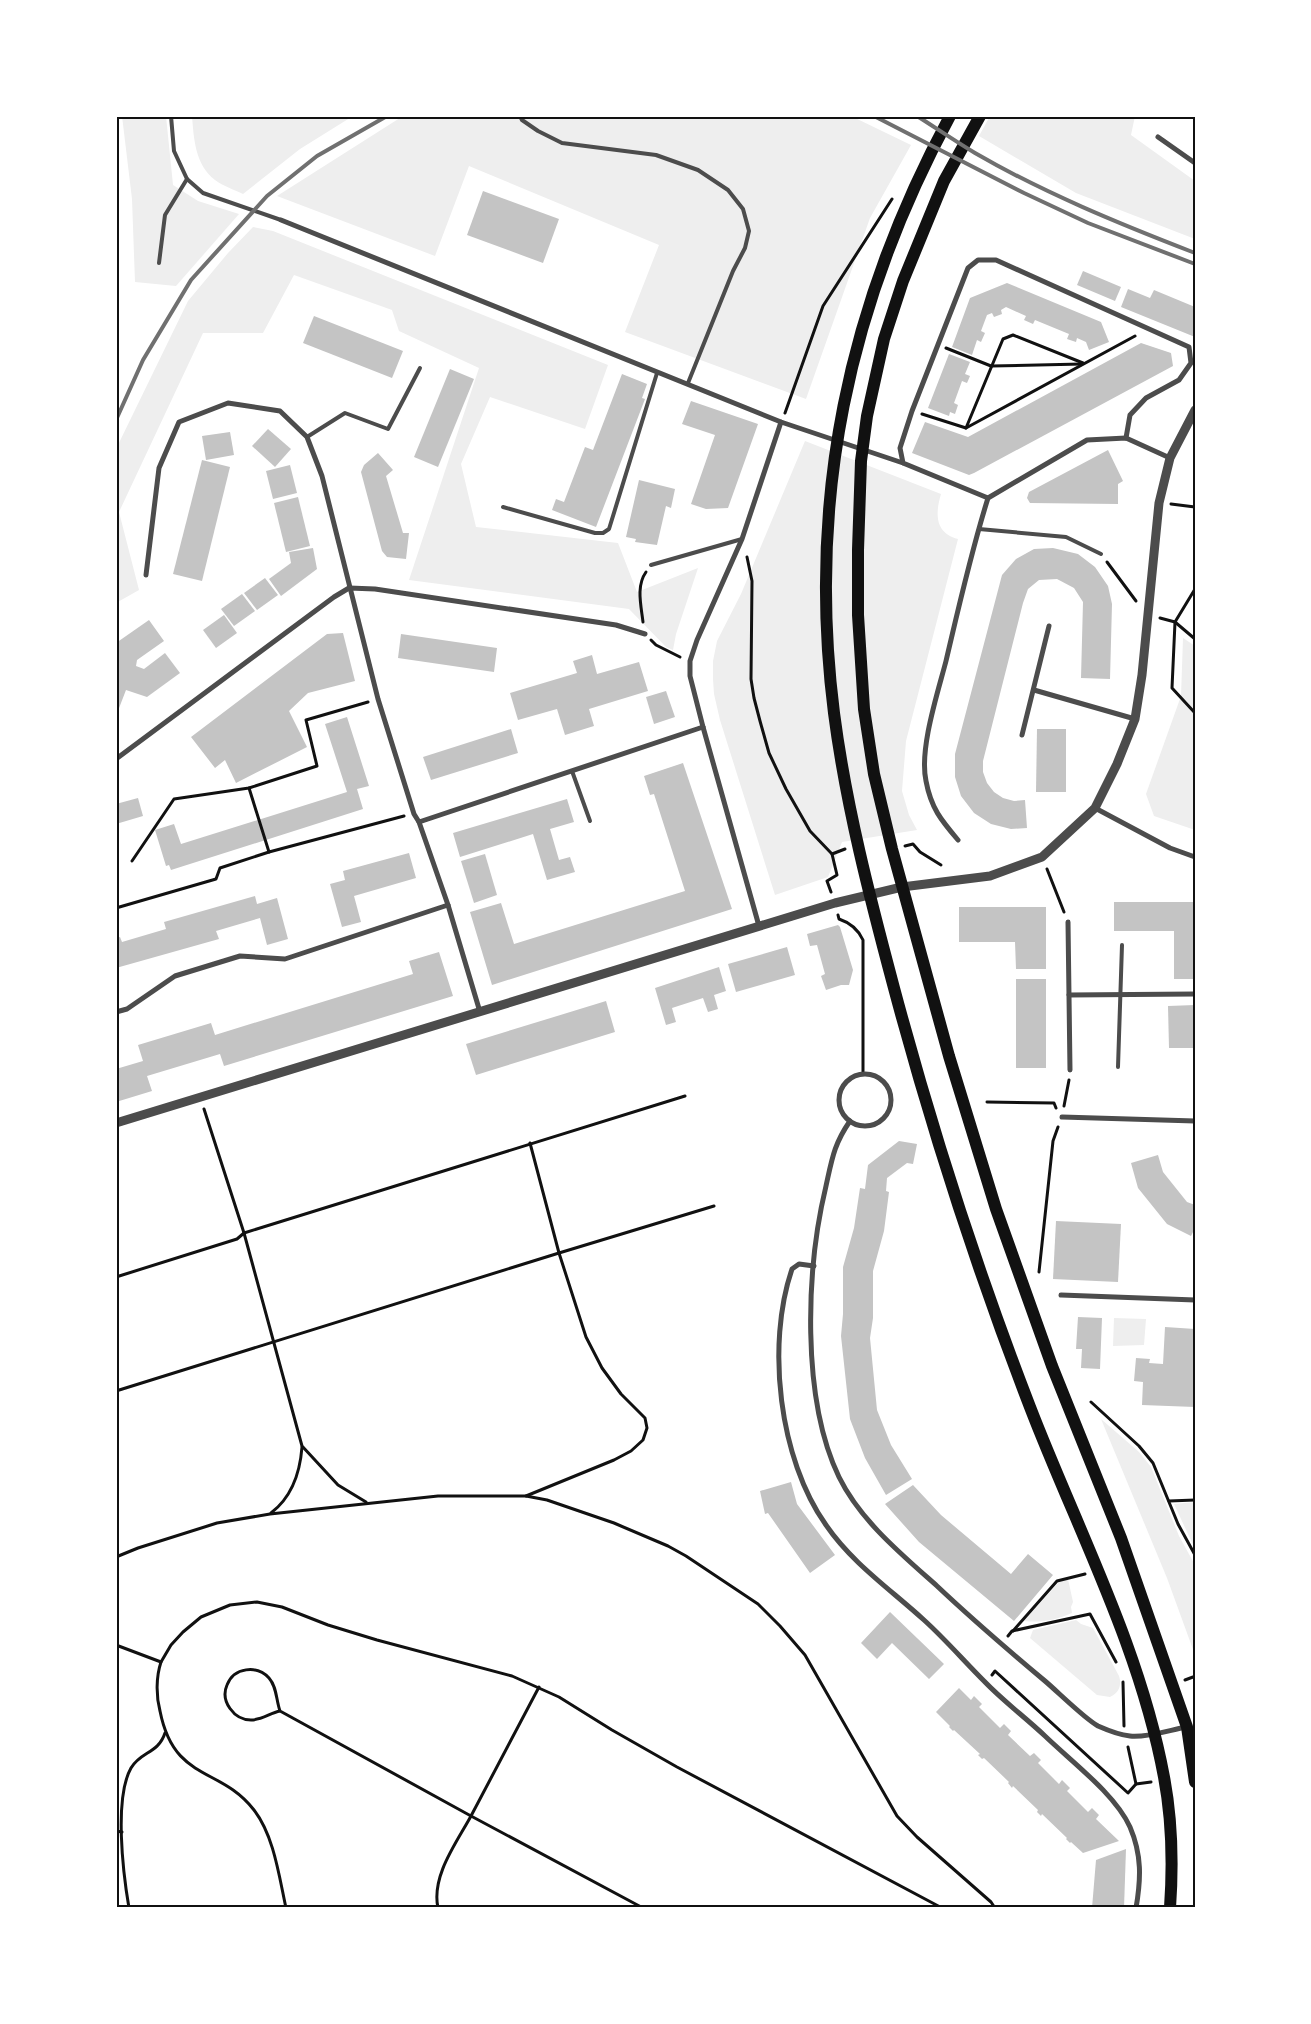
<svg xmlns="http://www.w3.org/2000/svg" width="1311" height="2024" viewBox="0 0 1311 2024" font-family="Quicksand,sans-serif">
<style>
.green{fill:#eee}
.building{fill:#c4c4c4}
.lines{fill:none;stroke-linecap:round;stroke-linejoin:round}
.path{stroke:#111;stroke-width:3}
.service{stroke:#4c4c4c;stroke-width:4}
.pedestrian{stroke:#4c4c4c;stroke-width:4.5}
.minor{stroke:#4c4c4c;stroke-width:5}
.tertiary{stroke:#4c4c4c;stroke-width:9}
.primary{stroke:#111;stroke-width:12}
.rail{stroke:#707070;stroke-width:4}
.neatline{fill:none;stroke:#111;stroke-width:2}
</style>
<rect width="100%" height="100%" fill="#fff"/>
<g class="green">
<polygon points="122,116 166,116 173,185 198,201 239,214 176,286 135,282 132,199"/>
<path d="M192 116H353L300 149 243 194C235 190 223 186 215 180 195 164 194 140 192 116Z"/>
<polygon points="403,116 851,116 911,145 870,218 806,399 625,332 659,245 469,166 435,256 277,196"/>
<polygon points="990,116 1135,116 1131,135 1195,181 1195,239 1076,193 979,136"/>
<polygon points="253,227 273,231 608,365 585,429 490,397 461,464 476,527 618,543 637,592 698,568 676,634 673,650 666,647 629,609 409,580 479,368 399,331 392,310 294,275 263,333 203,333 119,512 139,590 116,603 116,449 188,301 228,253"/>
<path d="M805 441 941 494C935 514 935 533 958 539L906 741 902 791 909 815 917 830 842 842 828 877 775 895 720 720 714 694 713 679V661L717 641 741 594Z"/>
<polygon points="1183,638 1195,646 1195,830 1154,816 1146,794 1181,696"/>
<polygon points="1114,1318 1146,1319 1144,1345 1113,1346"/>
<polygon points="1101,1419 1139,1452 1151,1467 1179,1536 1195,1565 1195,1655 1167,1578"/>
<polygon points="1195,1502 1195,1549 1174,1504"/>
<path d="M1068 1579 1073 1602 1071 1607 1072 1613C1055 1620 1042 1623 1024 1621L1059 1582Z"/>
<path d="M1076 1620 1081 1624 1093 1628 1119 1676C1122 1685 1119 1693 1110 1697L1097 1695 1030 1638 1033 1630Z"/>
</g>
<g class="building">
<polygon points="483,191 559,219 543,263 467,235"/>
<polygon points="1083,271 1121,287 1115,301 1077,285"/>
<polygon points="1007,283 1101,322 1109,342 1089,350 1086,342 1077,338 1076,342 1067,339 1069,334 1035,320 1033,324 1024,320 1026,316 1006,307 1001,310 1002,314 994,317 992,313 987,315 981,331 985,333 981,342 977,340 972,355 952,347 970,298"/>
<polygon points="1128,289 1150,298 1154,290 1195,307 1195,337 1121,307"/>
<polygon points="314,316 403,351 392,378 303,343"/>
<polygon points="1141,343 1171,353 1173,366 974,473 969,475 912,453 925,422 968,437"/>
<polygon points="949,354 970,362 965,374 970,376 967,383 962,381 954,403 958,405 955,414 950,412 949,416 928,408"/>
<polygon points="450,369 474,379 438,467 414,457"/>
<polygon points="622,374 647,384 642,398 645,399 596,527 552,510 556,499 564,502 585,447 593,450"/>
<polygon points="691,401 758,424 728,508 706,509 691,504 715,435 682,424"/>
<polygon points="268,429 291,449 275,467 252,446"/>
<polygon points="230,432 234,455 206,460 202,436"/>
<polygon points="1108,450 1123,481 1118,484 1118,504 1030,503 1027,498 1029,492"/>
<polygon points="378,453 393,470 386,476 403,533 409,533 406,559 387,557 382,551 361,472 364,465"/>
<polygon points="202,460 230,467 202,581 173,574"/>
<polygon points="290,465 297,493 273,499 266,471"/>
<polygon points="639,480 675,489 671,508 666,506 657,545 635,542 636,539 626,537"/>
<polygon points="298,497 310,546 286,552 274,503"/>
<polygon points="313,548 317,569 281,596 269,579 291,563 289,552"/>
<polygon points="1053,548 1078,554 1095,567 1108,586 1112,604 1110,679 1081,678 1083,602 1074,588 1057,579 1039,580 1028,589 1023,603 983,761 983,772 987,783 994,792 1003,798 1014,801 1025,800 1027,828 1011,829 991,824 974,813 961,796 955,777 955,754 1002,575 1016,559 1034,549"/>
<polygon points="265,578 278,595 257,610 244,593"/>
<polygon points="242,594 255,611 234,626 221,609"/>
<polygon points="224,615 237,633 216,648 203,630"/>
<polygon points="149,620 164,641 137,660 136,666 144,669 165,653 180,673 147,697 126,690 116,716 116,643"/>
<polygon points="343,633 355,681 308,693 289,711 307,747 236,783 225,760 215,768 191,737 327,634"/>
<polygon points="401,634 497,648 494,672 398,658"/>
<polygon points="592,655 597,674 639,662 648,691 589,709 594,726 565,735 557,709 518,720 510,693 577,673 573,661"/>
<polygon points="666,691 675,717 654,724 646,697"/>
<polygon points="347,717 369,786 357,789 363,809 171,870 169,865 166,866 155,830 174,824 181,844 347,792 325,724"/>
<polygon points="511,729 518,753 431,780 423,757"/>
<polygon points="1037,729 1066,729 1066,792 1036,792"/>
<polygon points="683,763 732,909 492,985 470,912 501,903 514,944 685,891 654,794 650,795 644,776"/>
<polygon points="138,798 143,816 116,824 116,804"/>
<polygon points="567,799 574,822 550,829 559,860 570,857 575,872 547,880 533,834 460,857 453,833"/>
<polygon points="409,853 416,878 354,896 361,922 342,927 330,884 345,880 343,871"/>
<polygon points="485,854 497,895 474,903 461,861"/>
<polygon points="255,896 257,904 277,898 288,939 267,945 260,918 216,931 219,939 116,968 116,938 120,937 122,942 166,929 164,922"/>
<polygon points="1114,902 1195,902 1195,979 1174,979 1174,931 1114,931"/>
<polygon points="959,907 1046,907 1046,969 1016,969 1015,942 959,942"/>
<polygon points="838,925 840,927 853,970 849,985 841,985 826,990 821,976 825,974 817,945 810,946 807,934"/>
<polygon points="787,947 795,975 736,992 728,964"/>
<polygon points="439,952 453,996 224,1066 220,1054 147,1076 152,1091 116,1102 116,1069 143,1061 138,1045 211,1023 215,1035 413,974 409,961"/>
<polygon points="719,967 726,991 714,995 718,1009 708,1012 703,998 672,1008 676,1022 666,1025 655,988"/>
<rect x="1016" y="979" width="30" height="89"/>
<polygon points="606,1001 615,1032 476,1075 466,1044"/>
<polygon points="1195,1005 1195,1048 1169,1048 1168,1006"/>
<polygon points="899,1141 917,1144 913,1164 907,1163 887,1178 886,1191 889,1192 884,1231 873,1271 873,1318 870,1338 877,1410 891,1445 912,1479 886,1495 865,1458 850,1419 841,1336 843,1314 843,1267 854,1228 860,1188 865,1189 868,1165"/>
<polygon points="1158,1155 1163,1172 1187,1202 1195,1205 1195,1228 1191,1236 1167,1224 1138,1188 1131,1163"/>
<polygon points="1056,1221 1121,1224 1118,1282 1053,1279"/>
<polygon points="1078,1317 1102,1318 1100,1369 1081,1368 1082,1349 1076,1349"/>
<polygon points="1165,1327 1195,1329 1195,1407 1142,1405 1143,1382 1134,1381 1136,1358 1150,1359 1149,1363 1163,1364"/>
<polygon points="791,1482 797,1504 835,1555 810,1573 768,1513 765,1514 760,1491"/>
<polygon points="913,1485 941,1515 1011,1574 1028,1554 1053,1575 1014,1621 919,1542 885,1504"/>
<polygon points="890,1612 944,1664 929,1679 892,1643 877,1659 861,1643"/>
<polygon points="959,1688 971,1700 974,1696 982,1704 979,1707 1000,1728 1004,1724 1011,1731 1008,1735 1030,1756 1034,1753 1041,1760 1038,1763 1059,1784 1062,1780 1070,1788 1067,1791 1088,1812 1092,1808 1099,1815 1096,1819 1119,1841 1083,1853 1071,1842 1070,1843 1066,1839 1067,1838 1042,1814 1041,1816 1037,1812 1038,1810 1013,1786 1012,1788 1008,1783 1009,1782 984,1758 982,1759 978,1755 980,1754 954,1730 953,1731 949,1727 950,1726 936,1712"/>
<polygon points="1126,1849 1124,1908 1092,1908 1096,1860"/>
</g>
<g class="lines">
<g class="path">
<polyline points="946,348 991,366 1082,364"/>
<polyline points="785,413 823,306 892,199"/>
<polyline points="922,414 966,428 1135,336"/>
<polyline points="966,428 1003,339 1013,335 1083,363"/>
<polyline points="1171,504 1195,507"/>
<polyline points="747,557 752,581 751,679 754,698 760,721 769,753 786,789 810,831 832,854 837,875 827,881 831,892"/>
<polyline points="1107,562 1136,601"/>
<polyline points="1195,589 1175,622 1172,688 1195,713"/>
<polyline points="1160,618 1175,622 1195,639"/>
<path d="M643 622C641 605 636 586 646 572"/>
<polyline points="651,640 656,645 680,657"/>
<polyline points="249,788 269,852"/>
<polyline points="905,846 913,844 920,852 941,865"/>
<polyline points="832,854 845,849"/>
<polyline points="132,861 174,799 249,788 317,766 306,720 368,702"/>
<polyline points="1047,869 1064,912"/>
<polyline points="116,886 117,886"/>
<polyline points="116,908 216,879 220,868 269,852 404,816"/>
<path d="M838 915 839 919C851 923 858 929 863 940V1074"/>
<polyline points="987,1102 1054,1103 1056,1108"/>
<polyline points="1064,1106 1069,1080"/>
<polyline points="204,1109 244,1233 302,1446 338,1485 366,1502"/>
<polyline points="1039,1272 1053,1141 1058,1127"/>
<polyline points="116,1277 237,1239 244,1233 685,1096"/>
<polyline points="116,1391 559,1253 714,1206"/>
<polyline points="1091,1402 1139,1446 1153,1463 1178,1524 1195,1555"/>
<polyline points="526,1496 614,1460 631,1451 643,1440 647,1428 645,1418 621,1394 602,1368 586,1337 559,1253 530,1143"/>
<polyline points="1169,1501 1195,1500"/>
<path d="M271 1513C292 1497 300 1473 302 1447"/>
<polyline points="116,1557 138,1548 217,1523 270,1514 438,1496 526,1496 547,1500 614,1523 668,1546 686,1556 758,1604 780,1626 805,1655 897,1816 917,1837 991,1902 995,1908"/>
<polyline points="1013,1631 1057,1581 1085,1574"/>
<polyline points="1008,1636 1012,1631 1090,1614 1116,1662"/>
<path d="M116 1645 161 1662C156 1677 156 1696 160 1711 174 1782 220 1766 254 1810 274 1836 279 1876 286 1908"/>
<polyline points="161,1662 171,1645 183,1632 201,1617 230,1605 257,1602 282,1607 328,1625 377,1640 512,1676 559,1697 612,1730 677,1767 942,1908"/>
<polyline points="992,1675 995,1671 1128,1793 1136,1784 1128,1747"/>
<polyline points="1185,1680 1193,1677"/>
<polyline points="1123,1682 1124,1726"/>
<path d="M280 1711C270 1713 262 1720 251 1720 234 1720 220 1701 227 1685 234 1667 257 1665 269 1678 277 1687 276 1700 280 1711L471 1816 539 1687"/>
<polyline points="1136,1784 1151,1782"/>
<polyline points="116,1831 122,1832"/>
<path d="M129 1908C123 1873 114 1798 131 1768 141 1751 158 1754 165 1733"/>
<path d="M438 1908C431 1876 457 1842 471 1816L643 1908"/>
</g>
<g class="service">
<polyline points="171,116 174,151 187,179 203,193 281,220"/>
<polyline points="520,116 522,120 538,131 562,143 656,155 698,170 728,190 743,209 749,231 745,248 733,271 688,383"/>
<polyline points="159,263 165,215 187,179"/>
<polyline points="307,437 345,413 388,429 420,368"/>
<polyline points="503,507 595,533 603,533 609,529 657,373"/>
<polyline points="979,529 1066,537 1101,554"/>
<polyline points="651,565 742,539"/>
<polyline points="572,771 590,821"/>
<polyline points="1118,1067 1122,945"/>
</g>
<polyline class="pedestrian" points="781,422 903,463"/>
<g class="minor">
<polyline points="1158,137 1195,163"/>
<polyline points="281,220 781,422 742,539 697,640 690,661 690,676 703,727 759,926"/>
<polyline points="988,498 903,463 900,448 912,411 968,268 978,260 996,260 1189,347 1191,363 1179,380 1146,398 1130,415 1126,438"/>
<polyline points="146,575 159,468 179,422 228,403 280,411 307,437 322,476 378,699 414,814 419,822 448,905 480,1012"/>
<polyline points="1034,690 1135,719"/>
<polyline points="1022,735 1049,626"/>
<polyline points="116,759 334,597 349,588 375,589 616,625 645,634"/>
<polyline points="1095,808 1170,848 1195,857"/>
<polyline points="419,822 703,727"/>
<path d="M958 840C941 820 931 808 926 781 919 749 938 692 946 661 959 606 971 552 988 498L1087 440 1126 438 1170 458"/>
<polyline points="1068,922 1070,1070"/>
<polyline points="1069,995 1195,994"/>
<polyline points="116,1012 127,1009 175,976 240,956 285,959 448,905"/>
<circle cx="865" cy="1100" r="26"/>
<polyline points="1062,1117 1195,1121"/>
<path d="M850 1121C834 1144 832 1159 826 1186 806 1269 801 1398 839 1477 860 1520 901 1554 937 1586 972 1619 1008 1650 1045 1681 1058 1692 1085 1719 1098 1726 1107 1730 1120 1735 1130 1736 1146 1738 1170 1730 1186 1727"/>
<path d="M814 1266 799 1264 792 1269C766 1345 779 1459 826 1525 852 1563 890 1589 924 1620 945 1639 964 1661 984 1681 1003 1701 1025 1717 1045 1736 1072 1762 1115 1794 1130 1827 1142 1855 1141 1879 1136 1908"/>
<polyline points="1061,1295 1195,1300"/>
</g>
<polyline class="tertiary" points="116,1123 835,903 902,887 990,876 1042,857 1095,808 1117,764 1135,719 1142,675 1159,503 1170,458 1195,410"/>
<g class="primary">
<path d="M950 116C848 305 807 500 834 713 846 806 870 898 894 988 932 1130 977 1270 1030 1407 1077 1529 1140 1647 1164 1777 1172 1819 1173 1865 1170 1908"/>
<polyline points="980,116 944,181 903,281 884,339 867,416 861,461 858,550 858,615 864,709 874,774 892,849 949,1056 996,1209 1052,1366 1121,1538 1187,1727 1195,1782"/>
</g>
<g class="rail">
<polyline points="874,116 1024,193 1088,223 1195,264"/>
<path d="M917 116C936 128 955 141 975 153 1044 193 1120 224 1195 253"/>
<polyline points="116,420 143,360 191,280 267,196 317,156 387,116"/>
</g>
</g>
<rect width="1311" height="2024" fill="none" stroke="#ffffff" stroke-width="235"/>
<rect x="118" y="118" width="1076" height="1788" class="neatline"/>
</svg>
